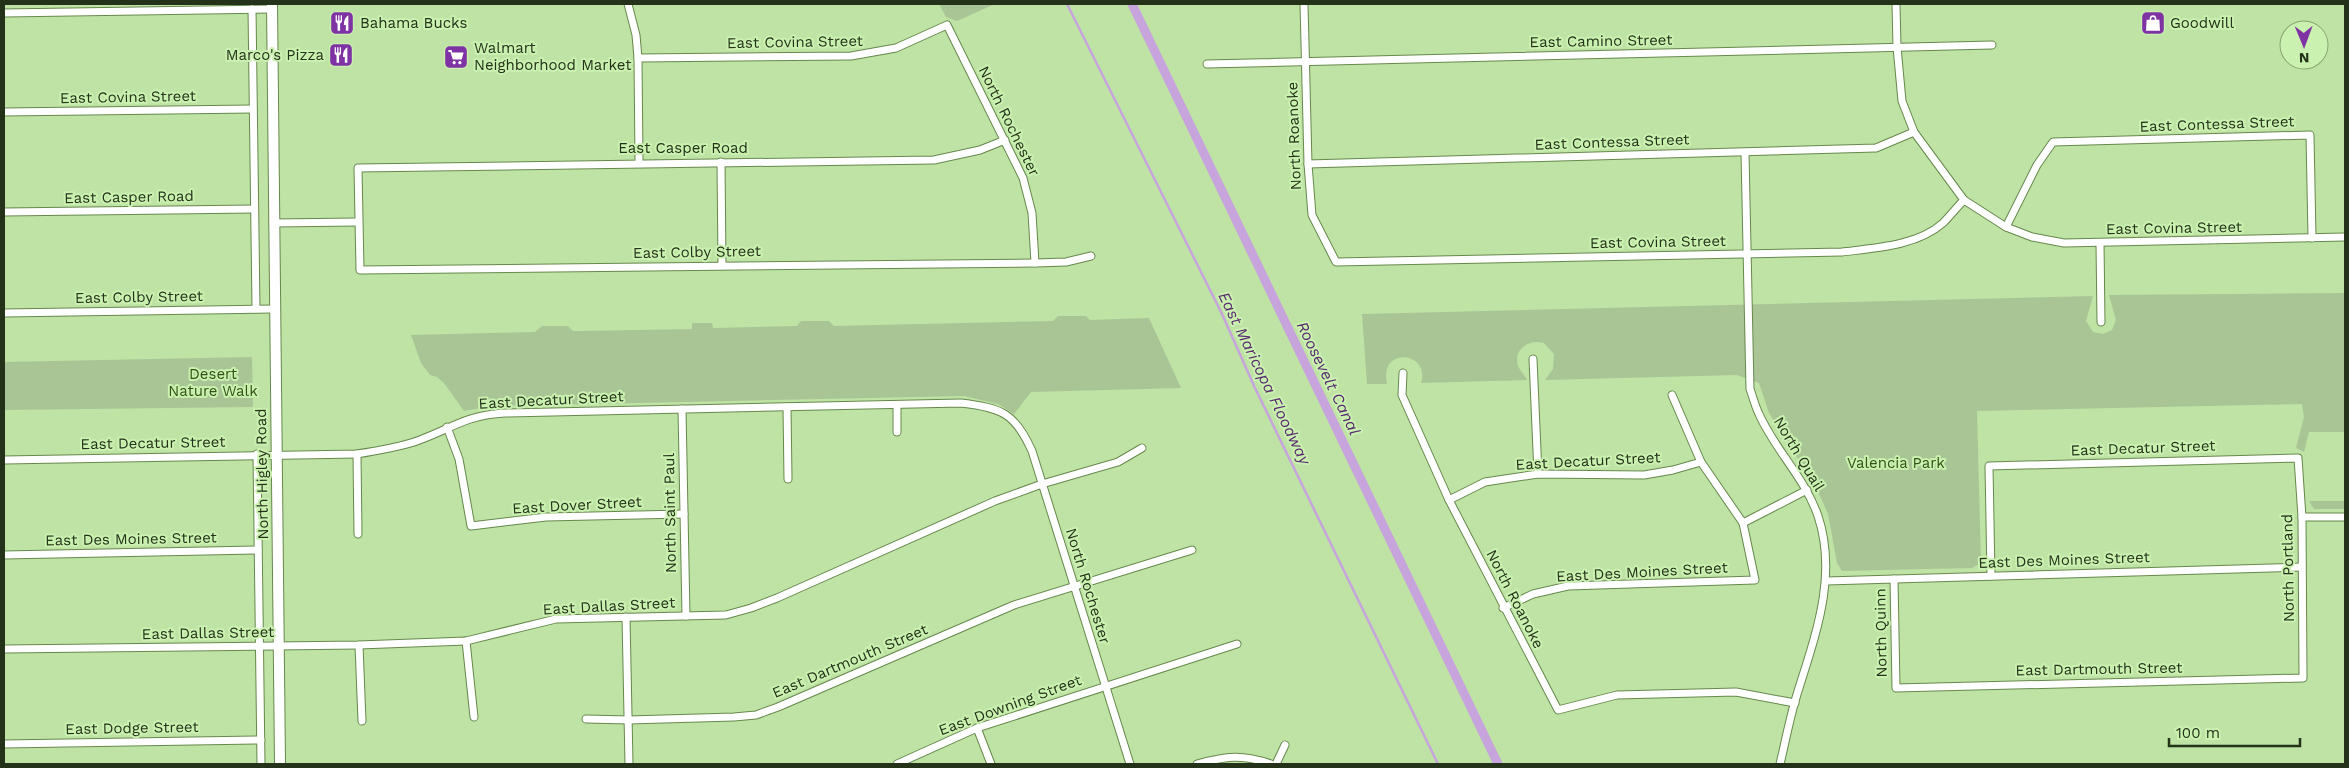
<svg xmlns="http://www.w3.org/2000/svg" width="2349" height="768" viewBox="0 0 2349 768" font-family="'Work Sans',sans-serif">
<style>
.green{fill:#a9c596}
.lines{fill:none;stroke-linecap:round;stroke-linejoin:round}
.stream{stroke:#c8a4dd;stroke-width:2.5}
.canal{stroke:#c8a4dd;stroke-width:9}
.street-casing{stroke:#67884d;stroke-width:9}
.secondary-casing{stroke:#67884d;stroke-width:12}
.street{stroke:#fff;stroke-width:7}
.secondary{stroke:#fff;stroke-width:10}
.labels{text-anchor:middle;stroke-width:4;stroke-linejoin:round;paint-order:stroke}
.poi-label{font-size:15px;fill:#233219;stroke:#cbf1b0;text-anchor:start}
.street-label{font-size:15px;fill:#233219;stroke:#cbf1b0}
.park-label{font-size:15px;fill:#325216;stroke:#cbf1b0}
.water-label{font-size:16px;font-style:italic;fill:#582b6f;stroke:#cbf1b0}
</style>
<rect width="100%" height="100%" fill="#bee3a4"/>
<g class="green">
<polygon points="939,4 995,4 957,21 946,17"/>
<path d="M2345 293V432H2309L2304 452 2296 448 2304 417 2302 404 1977 411 1981 563 1972 568 1842 571 1837 563 1828 514 1816 487 1769 413 1759 383 1737 375 1545 380 1553 369 1554 354 1544 343C1529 339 1513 349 1518 366 1520 371 1525 375 1527 380L1421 383C1431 351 1378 346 1387 384H1367L1362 314 2093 296 2086 321 2093 332 2103 334 2112 330 2116 320 2109 295Z"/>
<polygon points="1058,316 1086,316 1090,320 1149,318 1181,388 1031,392 1014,414 998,404 964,396 494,406 464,411 444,383 437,377 430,375 421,363 411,335 535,332 542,326 568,326 573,331 582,331 692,329 692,323 712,323 713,328 797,326 801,321 829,321 834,326 1053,321"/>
<polygon points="252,357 253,407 4,410 4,362"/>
<polygon points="2309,501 2345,501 2345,509 2314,509"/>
</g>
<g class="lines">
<polyline class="stream" points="1067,4 1222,314 1255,388 1438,764"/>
<polyline class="canal" points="1132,4 1498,764"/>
<defs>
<g id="street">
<polyline points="628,4 636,35 638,58 639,162"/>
<path d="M1304 4 1308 164 1312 215 1336 262 1842 252C1875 248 1917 246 1943 223 1950 216 1957 207 1964 200"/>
<polyline points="1896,4 1897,47 1902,101 1914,132 1964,200 2006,227 2037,165 2053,142 2310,135 2312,238"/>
<polyline points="252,9 256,309"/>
<polyline points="4,13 272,9"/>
<polyline points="638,58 851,56 896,48 947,25 1023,178 1032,213 1035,263"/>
<polyline points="1207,64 1992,45"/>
<polyline points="4,112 253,109"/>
<polyline points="1005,140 980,150 934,160 358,168 360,270 1035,263 1066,262 1091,256"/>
<path d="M1745 153 1750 389C1753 397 1755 406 1759 414 1775 450 1805 478 1818 516 1839 579 1813 641 1795 701 1789 722 1785 743 1780 764"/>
<polyline points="721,162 722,265"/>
<polyline points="1308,164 1876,148 1914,132"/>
<polyline points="4,212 254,209"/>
<polyline points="273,223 358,222"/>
<polyline points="2006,227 2032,237 2064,243 2345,237"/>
<polyline points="2100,243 2101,322"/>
<polyline points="4,313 275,309"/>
<polyline points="1533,359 1538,474"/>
<polyline points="1403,373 1402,395 1449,500 1558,710 1617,695 1736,692 1795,703"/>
<polyline points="897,405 897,432"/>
<polyline points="787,407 788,479"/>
<polyline points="682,409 686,616"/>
<polyline points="447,427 459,459 471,526 546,517 684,514"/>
<polyline points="257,454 261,764"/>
<polyline points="357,454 358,534"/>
<path d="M4 460 357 454C376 451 395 448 414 442 449 430 465 415 505 413L961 403C1002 408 1015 413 1032 451L1130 764"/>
<polyline points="1449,500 1485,482 1538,474 1644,475 1673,470 1701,462"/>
<polyline points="2302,517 2345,517"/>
<polyline points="1743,523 1807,490"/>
<polyline points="4,555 258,550"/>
<polyline points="1894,579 1896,688 2303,678 2302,517 2298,458 1989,466 1991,576"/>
<polyline points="1826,581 2302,567"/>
<polyline points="1503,608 1533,594 1568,586 1755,580 1743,523 1701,462 1672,395"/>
<polyline points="626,617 629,764"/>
<polyline points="466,641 474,717"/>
<polyline points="359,645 362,721"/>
<polyline points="4,649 359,645 466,641 556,619 726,615 751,608 777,598 995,501 1042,484 1118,462 1142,448"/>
<polyline points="586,719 629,720 734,717 756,715 778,707 1014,605 1192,550"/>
<polyline points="977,728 991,764"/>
<polyline points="4,744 261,740"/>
<polyline points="897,764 977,728 1237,644"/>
<path d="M1197 764C1226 756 1242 754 1271 764"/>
<polyline points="1276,764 1285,745"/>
</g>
<polyline id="secondary" points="272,4 280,764"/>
</defs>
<use href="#street" class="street-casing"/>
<use href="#secondary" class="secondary-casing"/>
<use href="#street" class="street"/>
<use href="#secondary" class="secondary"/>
</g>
<defs>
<symbol id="restaurant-square" viewBox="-11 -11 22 22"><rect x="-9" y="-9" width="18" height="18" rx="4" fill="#7f32a3" stroke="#cbf1b0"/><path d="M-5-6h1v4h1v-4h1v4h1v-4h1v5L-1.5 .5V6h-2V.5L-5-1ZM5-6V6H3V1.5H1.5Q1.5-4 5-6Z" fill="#fff"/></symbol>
<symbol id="shop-square" viewBox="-11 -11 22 22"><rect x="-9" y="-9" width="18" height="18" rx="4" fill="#7f32a3" stroke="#cbf1b0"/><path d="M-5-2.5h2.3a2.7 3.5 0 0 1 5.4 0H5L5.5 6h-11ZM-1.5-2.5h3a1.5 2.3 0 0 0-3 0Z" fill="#fff"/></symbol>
<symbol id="supermarket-square" viewBox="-11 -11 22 22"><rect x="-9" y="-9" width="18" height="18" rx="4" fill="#7f32a3" stroke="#cbf1b0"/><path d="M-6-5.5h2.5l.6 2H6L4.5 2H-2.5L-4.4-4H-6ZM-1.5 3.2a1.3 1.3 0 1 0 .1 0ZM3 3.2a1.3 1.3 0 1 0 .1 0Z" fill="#fff"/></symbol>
</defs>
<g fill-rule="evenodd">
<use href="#restaurant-square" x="328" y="9" width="28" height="28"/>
<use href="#shop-square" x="2139" y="9" width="28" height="28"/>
<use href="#restaurant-square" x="327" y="41" width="28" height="28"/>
<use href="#supermarket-square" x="442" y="43" width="28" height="28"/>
</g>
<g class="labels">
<g class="poi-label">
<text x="360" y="28">Bahama Bucks</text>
<text x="2170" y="28">Goodwill</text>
<text x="474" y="53">Walmart<tspan x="474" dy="17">Neighborhood Market</tspan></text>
<text x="324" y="60" text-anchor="end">Marco's Pizza</text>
</g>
<g class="street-label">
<text transform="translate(1601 41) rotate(-1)" y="5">East Camino Street</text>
<text transform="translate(795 42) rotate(-1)" y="5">East Covina Street</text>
<text transform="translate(128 97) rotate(-1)" y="5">East Covina Street</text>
<text transform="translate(1009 121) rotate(64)" y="5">North Rochester</text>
<text transform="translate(2217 124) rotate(-2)" y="5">East Contessa Street</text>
<text transform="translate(1294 136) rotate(-92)" y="5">North Roanoke</text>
<text transform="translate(1612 142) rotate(-2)" y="5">East Contessa Street</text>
<text x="683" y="153">East Casper Road</text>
<text transform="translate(129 197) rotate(-1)" y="5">East Casper Road</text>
<text transform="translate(2174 228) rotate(-1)" y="5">East Covina Street</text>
<text transform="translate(1658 242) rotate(-1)" y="5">East Covina Street</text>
<text transform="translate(697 252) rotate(-1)" y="5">East Colby Street</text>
<text transform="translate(139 297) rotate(-1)" y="5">East Colby Street</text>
<text transform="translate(551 400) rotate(-3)" y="5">East Decatur Street</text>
<text transform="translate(153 443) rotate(-1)" y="5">East Decatur Street</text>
<text transform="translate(2143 448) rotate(-2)" y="5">East Decatur Street</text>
<text transform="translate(1799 454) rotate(59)" y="5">North Quail</text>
<text transform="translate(1588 461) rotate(-3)" y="5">East Decatur Street</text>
<text transform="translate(262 474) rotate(-91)" y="5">North Higley Road</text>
<text transform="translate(577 505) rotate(-3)" y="5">East Dover Street</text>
<text transform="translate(670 513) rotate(-91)" y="5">North Saint Paul</text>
<text transform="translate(131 539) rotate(-1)" y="5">East Des Moines Street</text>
<text transform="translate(2064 560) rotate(-2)" y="5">East Des Moines Street</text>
<text transform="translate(2288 568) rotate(-91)" y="5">North Portland</text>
<text transform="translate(1642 572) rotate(-3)" y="5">East Des Moines Street</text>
<text transform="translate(1088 586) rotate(73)" y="5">North Rochester</text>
<text transform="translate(1515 599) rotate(63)" y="5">North Roanoke</text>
<text transform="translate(609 606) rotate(-3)" y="5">East Dallas Street</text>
<text transform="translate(208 633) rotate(-1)" y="5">East Dallas Street</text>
<text transform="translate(1881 633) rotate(-91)" y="5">North Quinn</text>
<text transform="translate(850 661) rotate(-23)" y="5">East Dartmouth Street</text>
<text transform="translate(2099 669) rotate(-1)" y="5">East Dartmouth Street</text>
<text transform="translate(1010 705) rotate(-20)" y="5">East Downing Street</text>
<text transform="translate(132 728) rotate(-1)" y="5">East Dodge Street</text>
</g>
<g class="park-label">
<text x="213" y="379">Desert<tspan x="213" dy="17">Nature Walk</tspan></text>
<text x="1896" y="468">Valencia Park</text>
</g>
<g class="water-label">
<text transform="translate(1265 378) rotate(64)" y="6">East Maricopa Floodway</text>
<text transform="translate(1329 378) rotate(64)" y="6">Roosevelt Canal</text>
</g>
</g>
<rect width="2349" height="768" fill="none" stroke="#233219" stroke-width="10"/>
<g transform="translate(2304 45) rotate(179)"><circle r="24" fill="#cbf1b0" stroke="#88a574"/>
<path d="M0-4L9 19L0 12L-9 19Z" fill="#7f32a3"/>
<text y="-8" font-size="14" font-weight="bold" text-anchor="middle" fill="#233219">N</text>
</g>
<path d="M2169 738v8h131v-8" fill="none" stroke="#233219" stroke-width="2.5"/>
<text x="2176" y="738" font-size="15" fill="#233219" stroke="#cbf1b0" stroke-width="4" paint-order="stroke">100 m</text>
</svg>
